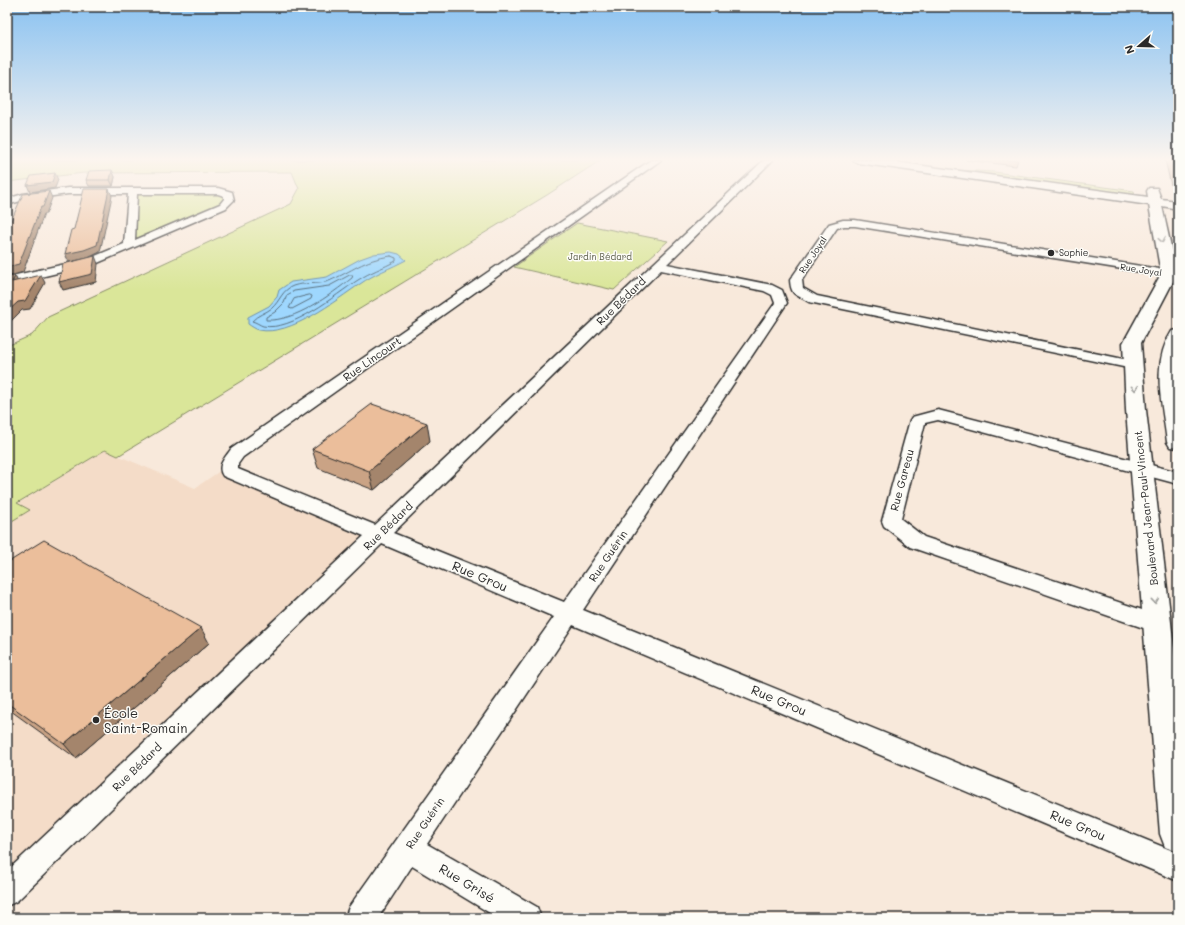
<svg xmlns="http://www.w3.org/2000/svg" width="1185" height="925" viewBox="0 0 1185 925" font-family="Mali,sans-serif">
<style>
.built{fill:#f4dcc8}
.green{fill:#dae699;stroke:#828862}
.water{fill:#9ed7fe;stroke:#7092aa}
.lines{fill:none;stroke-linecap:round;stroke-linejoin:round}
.shore{stroke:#59707f;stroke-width:1}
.street-casing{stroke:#2b2b2b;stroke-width:3}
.secondary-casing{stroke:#2b2b2b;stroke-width:3}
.street{fill:#fdfcf7;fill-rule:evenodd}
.secondary{fill:#fdfcf7;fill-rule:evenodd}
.wall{fill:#caa385;stroke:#2b2b2b}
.shaded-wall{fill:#a4856c;stroke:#2b2b2b}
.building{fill:#ebbe9b;stroke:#2b2b2b}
.oneway{stroke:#9e9e9b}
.poi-dot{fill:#2b2b2b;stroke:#fdfcf7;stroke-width:1.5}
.labels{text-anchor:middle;stroke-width:3;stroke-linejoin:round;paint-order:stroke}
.far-poi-label{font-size:9px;fill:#2b2b2b;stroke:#fdfcf7;text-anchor:start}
.far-street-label{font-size:9px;fill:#2b2b2b;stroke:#fdfcf7}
.far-park-label{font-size:9px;fill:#575a46;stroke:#fdfcf7}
.street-label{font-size:11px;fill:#2b2b2b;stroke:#fdfcf7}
.near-street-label{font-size:13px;fill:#2b2b2b;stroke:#fdfcf7}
.near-poi-label{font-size:13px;fill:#2b2b2b;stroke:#fdfcf7;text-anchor:start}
</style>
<rect width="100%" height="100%" fill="#f8e9db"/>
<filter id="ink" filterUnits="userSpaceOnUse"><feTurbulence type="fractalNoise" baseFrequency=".025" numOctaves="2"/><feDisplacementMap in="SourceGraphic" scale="8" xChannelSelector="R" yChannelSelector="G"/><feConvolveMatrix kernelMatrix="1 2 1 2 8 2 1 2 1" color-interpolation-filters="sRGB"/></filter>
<g filter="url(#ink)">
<polygon class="built" points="105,450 195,488 230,464 229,472 379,534 7,891 7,524 29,510 17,504"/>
<g class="green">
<polygon points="7,160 601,160 547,195 118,456 105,450 17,503 30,510 7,524 7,346 32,335 48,317 291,204 299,189 292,172 84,173 7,182"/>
<polygon points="925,168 994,172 1134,191 1136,197"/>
<polygon points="133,191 229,194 223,206 129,246"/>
<polygon points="577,223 668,241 614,290 514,267"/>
</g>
<path class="water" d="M391 252 399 254 406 260C391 268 374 274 360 284 336 300 290 337 259 330 255 329 251 326 248 324V317L269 306 277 297 279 290 291 282 327 277 360 259 374 254Z"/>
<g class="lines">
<g class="shore">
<path d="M391 256 396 258V261C383 268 370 272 358 280 335 295 292 332 263 326 260 325 256 322 252 321 257 315 266 313 272 308 280 301 282 290 293 286 304 282 318 285 329 281 353 271 362 260 391 256Z"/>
<path d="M350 275H353L352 278C330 295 295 322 266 320V317L275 312 284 303 287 295 294 291 329 286Z"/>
<polygon points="310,295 312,296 311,299 292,309 289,308 294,299"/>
</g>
<defs>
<g id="street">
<path d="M651 160H661L243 457 238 464V469L375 525 764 160H773L667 264 772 285 782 290 787 303 583 610 1178 853V881L573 625 427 844 537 907 541 918H498L412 866 378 918H345L349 907 554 617 382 544 17 901 7 906V871L364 536 223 476C216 466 225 458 231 449ZM661 270 764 291 772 295 775 303 564 602 393 533Z"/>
<path d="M68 188H218L232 192 234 200 226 208 95 264 7 285V277L88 259 124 244 128 194H68L24 200 7 205V199L23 194ZM137 194H218L224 196V199L220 204 135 240Z"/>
<path d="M843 220H855L1178 272V278L855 226H844L837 228 802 280 803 288 817 296 1138 362 1140 365 1138 368 1133 369 809 302C796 294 791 296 790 280L829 224Z"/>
<polygon points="938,410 1178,472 1178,484 938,420 925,423 901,519 924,537 1166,618 1169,624 1166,630 1158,633 910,547 884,526 882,521 910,420 912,417"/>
</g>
<g id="secondary">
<polygon points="853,160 881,160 1148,197 1147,191 1149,188 1157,188 1161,199 1178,201 1178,209 1162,206 1177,274 1141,343 1146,410 1178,682 1178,852 1165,847 1160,834 1126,410 1123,343 1161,274 1149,205 858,163"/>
<path d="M1178 330V448L1170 447 1167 442C1163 406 1150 364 1172 331Z"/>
</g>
</defs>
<use href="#street" class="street-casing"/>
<use href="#secondary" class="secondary-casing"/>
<use href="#street" class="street"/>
<use href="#secondary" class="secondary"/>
</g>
<g class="wall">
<polygon points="966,160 1018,160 1016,166"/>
<polygon points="1165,160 1178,160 1178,185 1171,185"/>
<polygon points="112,170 115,177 113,186 89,186 86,180"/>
<polygon points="430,441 374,490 318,468 312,449"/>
<polygon points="7,563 209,643 76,758 7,708"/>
</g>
<g class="shaded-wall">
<polygon points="112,170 115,177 113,186 110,180"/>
<polygon points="55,173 58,180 55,188 30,192 27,185"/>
<polygon points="109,189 112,196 100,252 88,258 69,262 65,254"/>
<polygon points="49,191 52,198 46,214 44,214 23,272 7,277 7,267 41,207"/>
<polygon points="95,256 98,264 96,282 63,290 59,282"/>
<polygon points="41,275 45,283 30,309 22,310 7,325 7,312"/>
<polygon points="15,276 19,284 12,282"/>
<polygon points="427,423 430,441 374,490 369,471"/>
<polygon points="201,628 209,643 76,758 64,744"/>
</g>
<g class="building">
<polygon points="1170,160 1178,160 1178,179 1175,178"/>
<polygon points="112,170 110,180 86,180 89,171"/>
<polygon points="55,173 52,182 27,185 31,176"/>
<polygon points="84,189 109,189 97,245 84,250 65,254 71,230 74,229"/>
<polygon points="49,191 43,207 41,207 19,264 7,267 7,230 23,194"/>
<polygon points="95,256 92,274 59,282 63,264"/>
<polygon points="41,275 25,301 18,302 7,312 7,277 15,276 12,282"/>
<polygon points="372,404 427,423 369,471 312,449"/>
<polygon points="44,540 201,628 64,744 7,703 7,563"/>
</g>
<defs><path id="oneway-chevron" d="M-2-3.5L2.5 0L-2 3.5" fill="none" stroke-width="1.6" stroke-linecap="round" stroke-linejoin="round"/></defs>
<g class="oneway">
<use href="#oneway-chevron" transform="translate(1162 240) rotate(79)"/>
<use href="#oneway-chevron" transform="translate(1135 388) rotate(86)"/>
<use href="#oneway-chevron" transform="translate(1155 601) rotate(84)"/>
</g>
</g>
<linearGradient id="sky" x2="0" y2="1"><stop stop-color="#8ac2f1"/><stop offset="0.55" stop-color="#fcf5ef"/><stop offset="1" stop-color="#fcf5ef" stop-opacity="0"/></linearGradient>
<rect width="1185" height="290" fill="url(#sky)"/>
<g class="poi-dot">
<circle cx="1051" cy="253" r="4"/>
<circle cx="96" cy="720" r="4"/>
</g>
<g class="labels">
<g class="far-poi-label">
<text x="1059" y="256">Sophie</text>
</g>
<g class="far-street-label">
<text transform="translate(813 255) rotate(-56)" y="3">Rue Joyal</text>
<text transform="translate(1141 270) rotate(9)" y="3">Rue Joyal</text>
</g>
<g class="far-park-label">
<text x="600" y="260">Jardin Bédard</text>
</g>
<g class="street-label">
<text transform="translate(621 301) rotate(-44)" y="4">Rue Bédard</text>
<text transform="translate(372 359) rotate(-35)" y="4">Rue Lincourt</text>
<text transform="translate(902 480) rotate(-75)" y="4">Rue Gareau</text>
<text transform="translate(1146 508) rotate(-96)" y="4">Boulevard Jean-Paul-Vincent</text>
<text transform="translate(388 526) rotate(-44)" y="4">Rue Bédard</text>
<text transform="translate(608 556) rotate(-56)" y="4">Rue Guérin</text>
<text transform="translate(137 767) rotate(-44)" y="4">Rue Bédard</text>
<text transform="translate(425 823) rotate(-56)" y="4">Rue Guérin</text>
</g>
<g class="near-street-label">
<text transform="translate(480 576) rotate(23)" y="5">Rue Grou</text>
<text transform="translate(779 700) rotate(23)" y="5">Rue Grou</text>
<text transform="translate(1078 825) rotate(23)" y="5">Rue Grou</text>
<text transform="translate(467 883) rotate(31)" y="5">Rue Grisé</text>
</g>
<g class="near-poi-label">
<text x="104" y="718">École<tspan x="104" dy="15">Saint-Romain</tspan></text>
</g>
</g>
<rect width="1185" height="925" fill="none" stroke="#fdfcf7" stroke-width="24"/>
<rect x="12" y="12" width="1161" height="901" fill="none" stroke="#2b2b2b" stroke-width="1.5" filter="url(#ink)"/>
<g transform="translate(1139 46) rotate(250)" stroke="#fdfcf7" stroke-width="3" paint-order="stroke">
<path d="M0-3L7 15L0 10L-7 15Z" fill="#2b2b2b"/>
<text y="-6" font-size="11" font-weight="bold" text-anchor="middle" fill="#2b2b2b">N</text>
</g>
</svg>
